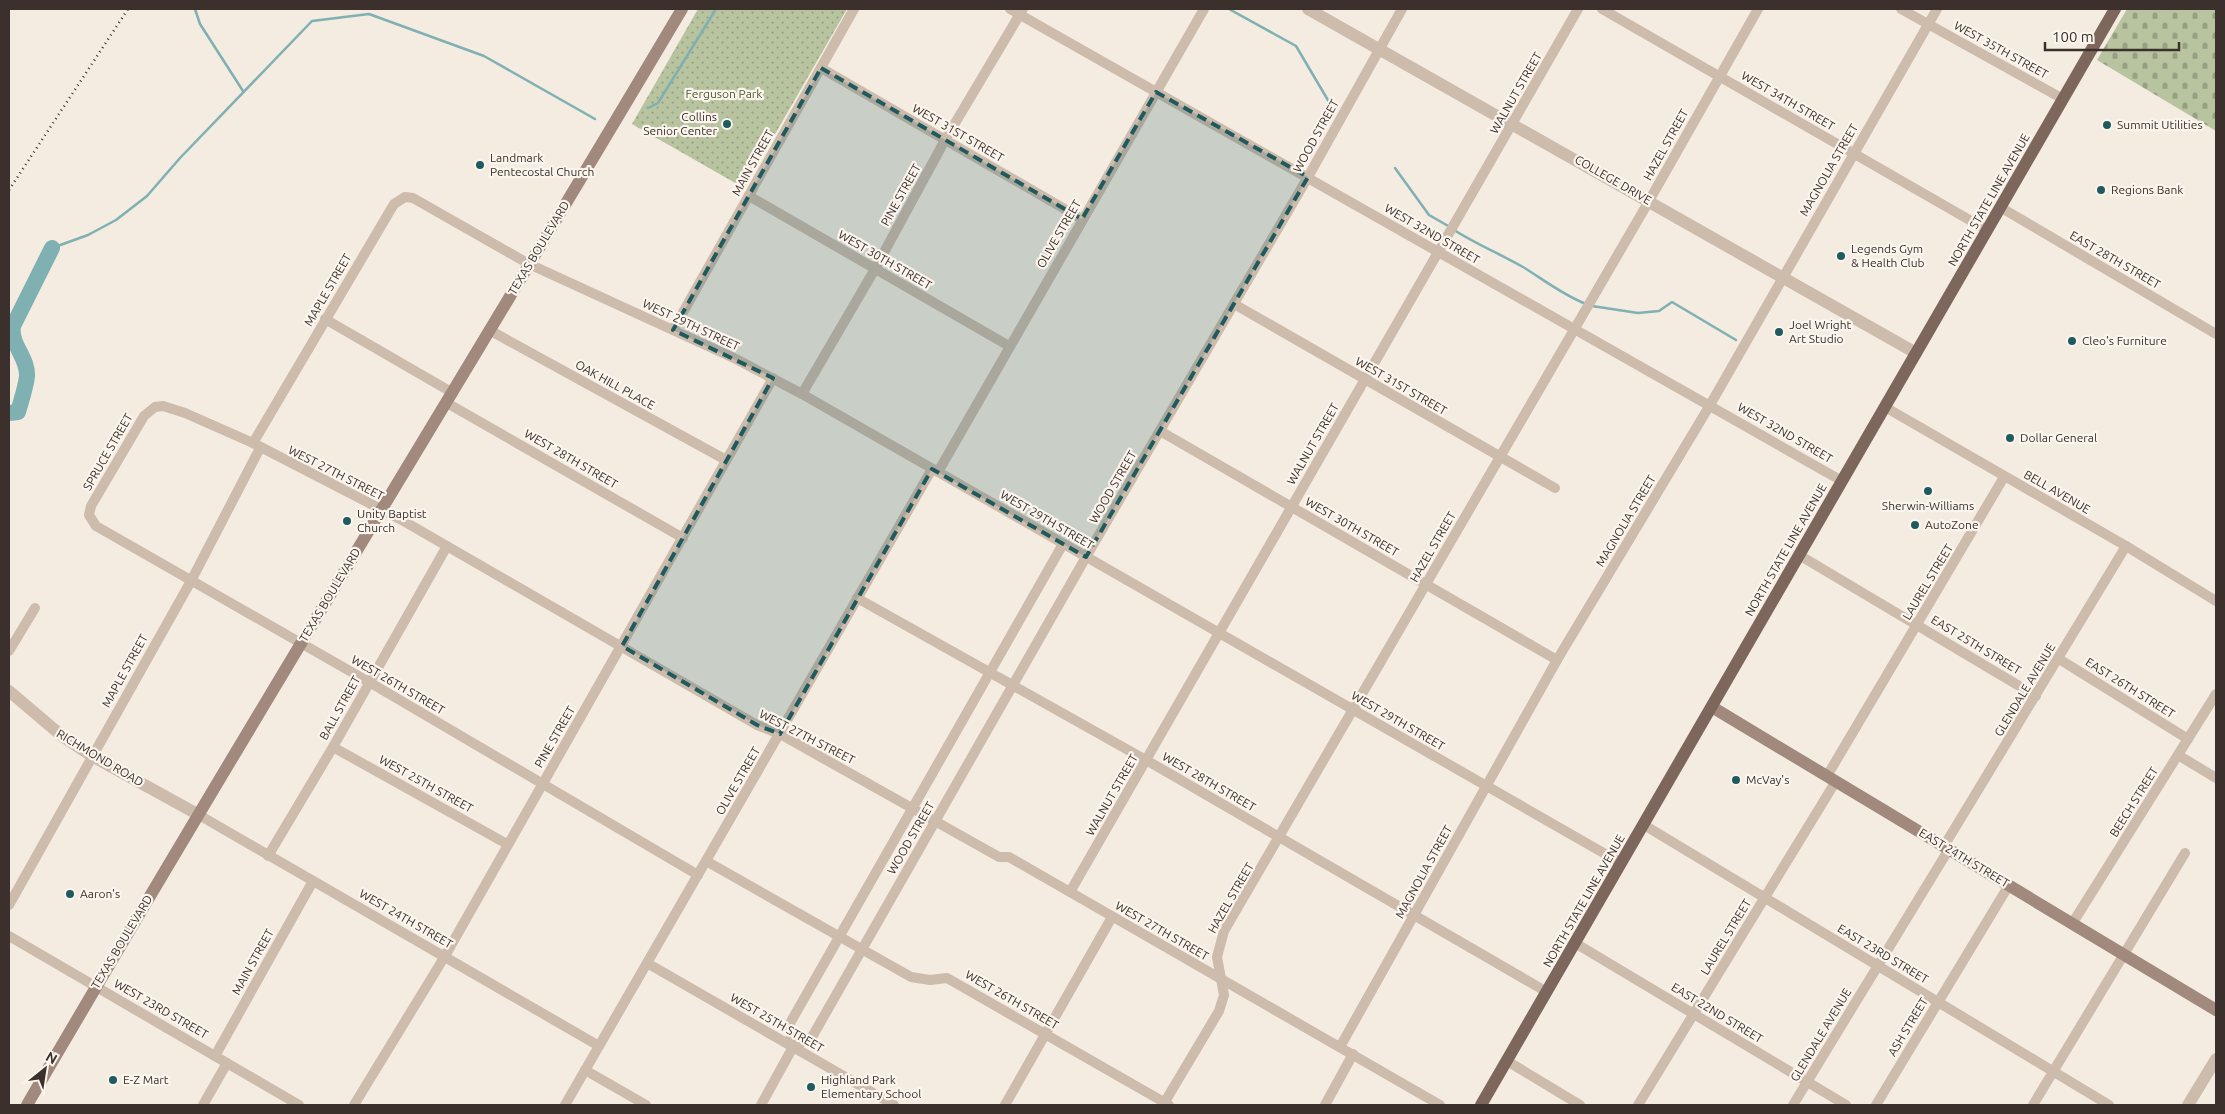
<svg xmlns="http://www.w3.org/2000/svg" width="2225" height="1114" viewBox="0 0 2225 1114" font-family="Ubuntu,sans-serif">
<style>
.cemetery{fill:url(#cemetery-stones)}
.park{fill:url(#park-dots)}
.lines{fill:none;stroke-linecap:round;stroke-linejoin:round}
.stream{stroke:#7fb0b2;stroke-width:2.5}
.river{stroke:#7fb0b2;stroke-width:16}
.minor{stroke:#cdbbac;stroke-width:10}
.tertiary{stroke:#cdbbac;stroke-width:12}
.secondary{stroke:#a18a7d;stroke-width:12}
.primary{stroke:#7d675c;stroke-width:12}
.rail{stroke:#3b302b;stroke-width:2.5;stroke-dasharray:1 4;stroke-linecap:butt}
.marked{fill:#1f5a5e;fill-opacity:0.2;stroke:#1f5a5e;stroke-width:4;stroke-dasharray:10 6;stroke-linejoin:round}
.poi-dot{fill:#1f5a5e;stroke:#fbf5ee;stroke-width:2}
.labels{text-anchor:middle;stroke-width:4.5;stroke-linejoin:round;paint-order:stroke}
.street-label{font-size:12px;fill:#3b302b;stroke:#fbf5ee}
.park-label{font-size:12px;fill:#4a5a2e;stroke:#fbf5ee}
.poi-label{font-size:12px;fill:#3b302b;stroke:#fbf5ee;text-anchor:start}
</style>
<defs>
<pattern id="cemetery-stones" width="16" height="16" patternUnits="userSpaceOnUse" patternTransform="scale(1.25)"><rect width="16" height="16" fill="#b8c4a0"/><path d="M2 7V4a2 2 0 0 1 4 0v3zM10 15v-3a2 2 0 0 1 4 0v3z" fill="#97a083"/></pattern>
<pattern id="park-dots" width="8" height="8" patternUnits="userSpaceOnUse" patternTransform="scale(1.25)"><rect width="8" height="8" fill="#b8c4a0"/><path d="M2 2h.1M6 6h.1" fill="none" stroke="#97a083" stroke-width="1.8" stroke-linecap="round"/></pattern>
</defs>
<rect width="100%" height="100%" fill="#f4ebe1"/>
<polygon class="cemetery" points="2127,9 2216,9 2216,131 2097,60"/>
<polygon class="park" points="698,9 847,9 744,188 632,124"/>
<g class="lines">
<g class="stream">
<polyline points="195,9 200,24 243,91"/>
<polyline points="1229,9 1296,46 1332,107"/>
<polyline points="648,108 658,103 716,9"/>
<polyline points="1395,168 1429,215 1450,227"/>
<path d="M1454 230C1476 244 1500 254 1523 267 1544 280 1563 295 1586 304"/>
<polyline points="52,248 88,235 116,220 147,196 180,158 312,21 369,14 484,56 595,119"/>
<polyline points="1592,306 1638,313 1659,311 1672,302 1736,340"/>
</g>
<path class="river" d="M9 413 18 412C21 401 26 387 27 376 28 357 10 345 13 326L52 248"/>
<g class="minor">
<polyline points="1010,9 1842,481"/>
<polyline points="1602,9 1987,230"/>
<polyline points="1901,9 2063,99"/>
<polyline points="821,68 1082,219"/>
<polyline points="749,196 1009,346"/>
<polyline points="2000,207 2216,334"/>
<polyline points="1234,304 1555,488"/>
<polyline points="325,319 453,393"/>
<polyline points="673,330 854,9"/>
<polyline points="491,331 726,460"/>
<polyline points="802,394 875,269 945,140 1023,9"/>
<polyline points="447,403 683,538"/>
<polyline points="1885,407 2126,546 2216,601"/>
<polyline points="1160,431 1557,660"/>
<polyline points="253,443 394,204 405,197 413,198 529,264 736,359 802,394 1621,863"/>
<polyline points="938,472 1204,9"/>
<polyline points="1799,555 2036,696"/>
<polyline points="857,598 1146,760 1547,992"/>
<polyline points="9,651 35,608"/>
<polyline points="2059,659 2188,739"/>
<polyline points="333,747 507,844"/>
<polyline points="2178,755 2216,778"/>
<polyline points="1827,776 2004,477"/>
<polyline points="199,815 599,1046"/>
<polyline points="1644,825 2109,1105"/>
<polyline points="1944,846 2126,546"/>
<polyline points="268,856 333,747 447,546"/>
<polyline points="706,861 911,977 930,980 947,978 1169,1105"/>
<polyline points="698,875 369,682 96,526 89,515 91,506 144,416 155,407 163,406 185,413 253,443 400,519 757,725 780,734 999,857 1009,857 1070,892 1440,1105"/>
<polyline points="1070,892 1578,9"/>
<polyline points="9,905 191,581 260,448"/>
<polyline points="2072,924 2216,694"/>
<polyline points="9,936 299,1105"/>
<polyline points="1575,943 1846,1105"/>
<polyline points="647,963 894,1105"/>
<polyline points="793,1047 789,1025 1063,544"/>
<polyline points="1340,1047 1557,660 1710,405 1937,9"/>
<polyline points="215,1056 313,881"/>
<polyline points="1507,1061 1580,1105"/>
<polyline points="585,1070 646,1105"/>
<polyline points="203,1105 227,1063"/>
<polyline points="354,1105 445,956 773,378"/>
<polyline points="565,1105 932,469"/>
<polyline points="761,1105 793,1047 812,1037 1086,557 1308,177 1402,9"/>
<polyline points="1005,1105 1112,917"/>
<polyline points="1163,1105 1219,1011 1224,995 1217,957 1224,931 1649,201 1758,9"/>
<polyline points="1325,1105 1353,1054"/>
<polyline points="1638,1105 1836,781"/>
<polyline points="1793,1105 1949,849"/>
<polyline points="1876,1105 2009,885"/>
<polyline points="2033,1105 2185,853"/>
</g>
<g class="tertiary">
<polyline points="1308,9 1916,353"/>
<polyline points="9,691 62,736 92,756 199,815"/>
<polyline points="2188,1105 2216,1059"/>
</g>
<g class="secondary">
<polyline points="1712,707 2216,1010"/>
<path d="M27 1105C241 737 465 375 682 9"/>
</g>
<polyline class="primary" points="1481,1105 2115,9"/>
<polyline class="rail" points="9,190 128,9"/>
</g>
<path class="marked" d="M821 68 1082 219 1156 92 1308 177 1086 557 932 469 780 734 757 725 622 646 773 378 673 330Z"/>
<g class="poi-dot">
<circle cx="727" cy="124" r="5"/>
<circle cx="2107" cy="125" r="5"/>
<circle cx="480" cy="165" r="5"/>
<circle cx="2101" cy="190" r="5"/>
<circle cx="1841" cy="256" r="5"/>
<circle cx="1779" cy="332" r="5"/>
<circle cx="2072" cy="341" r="5"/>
<circle cx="2010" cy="438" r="5"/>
<circle cx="1928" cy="491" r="5"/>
<circle cx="347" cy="521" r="5"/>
<circle cx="1915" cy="525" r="5"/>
<circle cx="1736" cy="780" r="5"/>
<circle cx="70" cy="894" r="5"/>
<circle cx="113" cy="1080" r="5"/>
<circle cx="811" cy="1087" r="5"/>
</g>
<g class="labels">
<g class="street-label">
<text transform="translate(2001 50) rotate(29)" y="4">WEST 35TH STREET</text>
<text transform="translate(1516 93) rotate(-60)" y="4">WALNUT STREET</text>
<text transform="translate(1788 101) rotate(30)" y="4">WEST 34TH STREET</text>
<text transform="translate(958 133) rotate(30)" y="4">WEST 31ST STREET</text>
<text transform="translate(1316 136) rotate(-61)" y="4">WOOD STREET</text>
<text transform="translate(1666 145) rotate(-61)" y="4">HAZEL STREET</text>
<text transform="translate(753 163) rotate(-61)" y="4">MAIN STREET</text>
<text transform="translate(1829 170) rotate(-60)" y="4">MAGNOLIA STREET</text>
<text transform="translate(1613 180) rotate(30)" y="4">COLLEGE DRIVE</text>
<text transform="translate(901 195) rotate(-61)" y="4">PINE STREET</text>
<text transform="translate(1989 200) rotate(-60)" y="4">NORTH STATE LINE AVENUE</text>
<text transform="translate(1059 234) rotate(-60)" y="4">OLIVE STREET</text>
<text transform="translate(1432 234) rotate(30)" y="4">WEST 32ND STREET</text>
<text transform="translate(539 248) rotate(-59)" y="4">TEXAS BOULEVARD</text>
<text transform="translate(885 260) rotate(30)" y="4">WEST 30TH STREET</text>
<text transform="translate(2115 260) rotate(30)" y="4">EAST 28TH STREET</text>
<text transform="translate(328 290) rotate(-60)" y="4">MAPLE STREET</text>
<text transform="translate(691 325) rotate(25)" y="4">WEST 29TH STREET</text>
<text transform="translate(615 385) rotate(29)" y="4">OAK HILL PLACE</text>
<text transform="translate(1401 386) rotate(30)" y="4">WEST 31ST STREET</text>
<text transform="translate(1785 433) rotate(30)" y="4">WEST 32ND STREET</text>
<text transform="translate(1313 444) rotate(-60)" y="4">WALNUT STREET</text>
<text transform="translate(108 452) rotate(-60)" y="4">SPRUCE STREET</text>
<text transform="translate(571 459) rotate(30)" y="4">WEST 28TH STREET</text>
<text transform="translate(336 473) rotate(27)" y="4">WEST 27TH STREET</text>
<text transform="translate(1113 487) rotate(-60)" y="4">WOOD STREET</text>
<text transform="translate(2057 492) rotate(30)" y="4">BELL AVENUE</text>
<text transform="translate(1047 520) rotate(30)" y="4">WEST 29TH STREET</text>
<text transform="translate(1626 521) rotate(-59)" y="4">MAGNOLIA STREET</text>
<text transform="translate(1352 527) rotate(30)" y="4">WEST 30TH STREET</text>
<text transform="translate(1433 547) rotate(-60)" y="4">HAZEL STREET</text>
<text transform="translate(1786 550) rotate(-60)" y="4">NORTH STATE LINE AVENUE</text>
<text transform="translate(1928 582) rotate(-59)" y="4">LAUREL STREET</text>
<text transform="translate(330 595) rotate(-59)" y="4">TEXAS BOULEVARD</text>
<text transform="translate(1976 645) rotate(31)" y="4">EAST 25TH STREET</text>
<text transform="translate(125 671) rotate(-61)" y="4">MAPLE STREET</text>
<text transform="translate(398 685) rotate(30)" y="4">WEST 26TH STREET</text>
<text transform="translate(2130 688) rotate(32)" y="4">EAST 26TH STREET</text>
<text transform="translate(2025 690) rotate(-59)" y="4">GLENDALE AVENUE</text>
<text transform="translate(340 708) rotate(-61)" y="4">BALL STREET</text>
<text transform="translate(1398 721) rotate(30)" y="4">WEST 29TH STREET</text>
<text transform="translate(555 737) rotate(-60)" y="4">PINE STREET</text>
<text transform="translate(807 737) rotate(27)" y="4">WEST 27TH STREET</text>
<text transform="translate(100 758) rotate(31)" y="4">RICHMOND ROAD</text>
<text transform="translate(738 781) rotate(-60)" y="4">OLIVE STREET</text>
<text transform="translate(1209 782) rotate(30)" y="4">WEST 28TH STREET</text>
<text transform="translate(426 784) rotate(29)" y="4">WEST 25TH STREET</text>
<text transform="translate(1112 795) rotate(-60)" y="4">WALNUT STREET</text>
<text transform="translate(2134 802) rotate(-58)" y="4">BEECH STREET</text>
<text transform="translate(911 838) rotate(-60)" y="4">WOOD STREET</text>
<text transform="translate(1964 858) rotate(31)" y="4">EAST 24TH STREET</text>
<text transform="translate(1424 872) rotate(-61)" y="4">MAGNOLIA STREET</text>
<text transform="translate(1231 898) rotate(-60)" y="4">HAZEL STREET</text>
<text transform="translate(1584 901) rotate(-60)" y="4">NORTH STATE LINE AVENUE</text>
<text transform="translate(406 919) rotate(30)" y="4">WEST 24TH STREET</text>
<text transform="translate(1162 931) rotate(30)" y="4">WEST 27TH STREET</text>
<text transform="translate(1726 937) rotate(-59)" y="4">LAUREL STREET</text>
<text transform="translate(122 942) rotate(-59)" y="4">TEXAS BOULEVARD</text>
<text transform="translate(1883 954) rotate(31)" y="4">EAST 23RD STREET</text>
<text transform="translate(253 962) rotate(-61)" y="4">MAIN STREET</text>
<text transform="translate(1012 1000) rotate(30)" y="4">WEST 26TH STREET</text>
<text transform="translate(161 1009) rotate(30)" y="4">WEST 23RD STREET</text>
<text transform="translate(1717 1013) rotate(31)" y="4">EAST 22ND STREET</text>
<text transform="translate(777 1023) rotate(30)" y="4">WEST 25TH STREET</text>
<text transform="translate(1908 1027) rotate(-59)" y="4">ASH STREET</text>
<text transform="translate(1821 1035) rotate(-59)" y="4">GLENDALE AVENUE</text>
</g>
<g class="park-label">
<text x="724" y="98">Ferguson Park</text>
</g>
<g class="poi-label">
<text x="717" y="121" text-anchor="end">Collins<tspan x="717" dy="14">Senior Center</tspan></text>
<text x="2117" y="129">Summit Utilities</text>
<text x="490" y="162">Landmark<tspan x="490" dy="14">Pentecostal Church</tspan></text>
<text x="2111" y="194">Regions Bank</text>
<text x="1851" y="253">Legends Gym<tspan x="1851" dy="14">&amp; Health Club</tspan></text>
<text x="1789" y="329">Joel Wright<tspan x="1789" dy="14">Art Studio</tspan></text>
<text x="2082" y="345">Cleo's Furniture</text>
<text x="2020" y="442">Dollar General</text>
<text x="1928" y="510" text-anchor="middle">Sherwin-Williams</text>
<text x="357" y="518">Unity Baptist<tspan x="357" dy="14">Church</tspan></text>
<text x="1925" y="529">AutoZone</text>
<text x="1746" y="784">McVay's</text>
<text x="80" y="898">Aaron's</text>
<text x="123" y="1084">E-Z Mart</text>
<text x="821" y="1084">Highland Park<tspan x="821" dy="14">Elementary School</tspan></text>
</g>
</g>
<rect width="2225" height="1114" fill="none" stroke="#3b302b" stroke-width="20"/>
<g transform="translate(45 1069) rotate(30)" stroke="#fbf5ee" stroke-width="4" paint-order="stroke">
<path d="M0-4L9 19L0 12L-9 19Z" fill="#3b302b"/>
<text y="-8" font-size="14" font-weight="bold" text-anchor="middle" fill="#3b302b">N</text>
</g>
<path d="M2045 42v8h134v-8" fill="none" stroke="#3b302b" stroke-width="2.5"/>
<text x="2052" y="42" font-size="15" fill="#3b302b" stroke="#fbf5ee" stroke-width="4" paint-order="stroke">100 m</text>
</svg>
